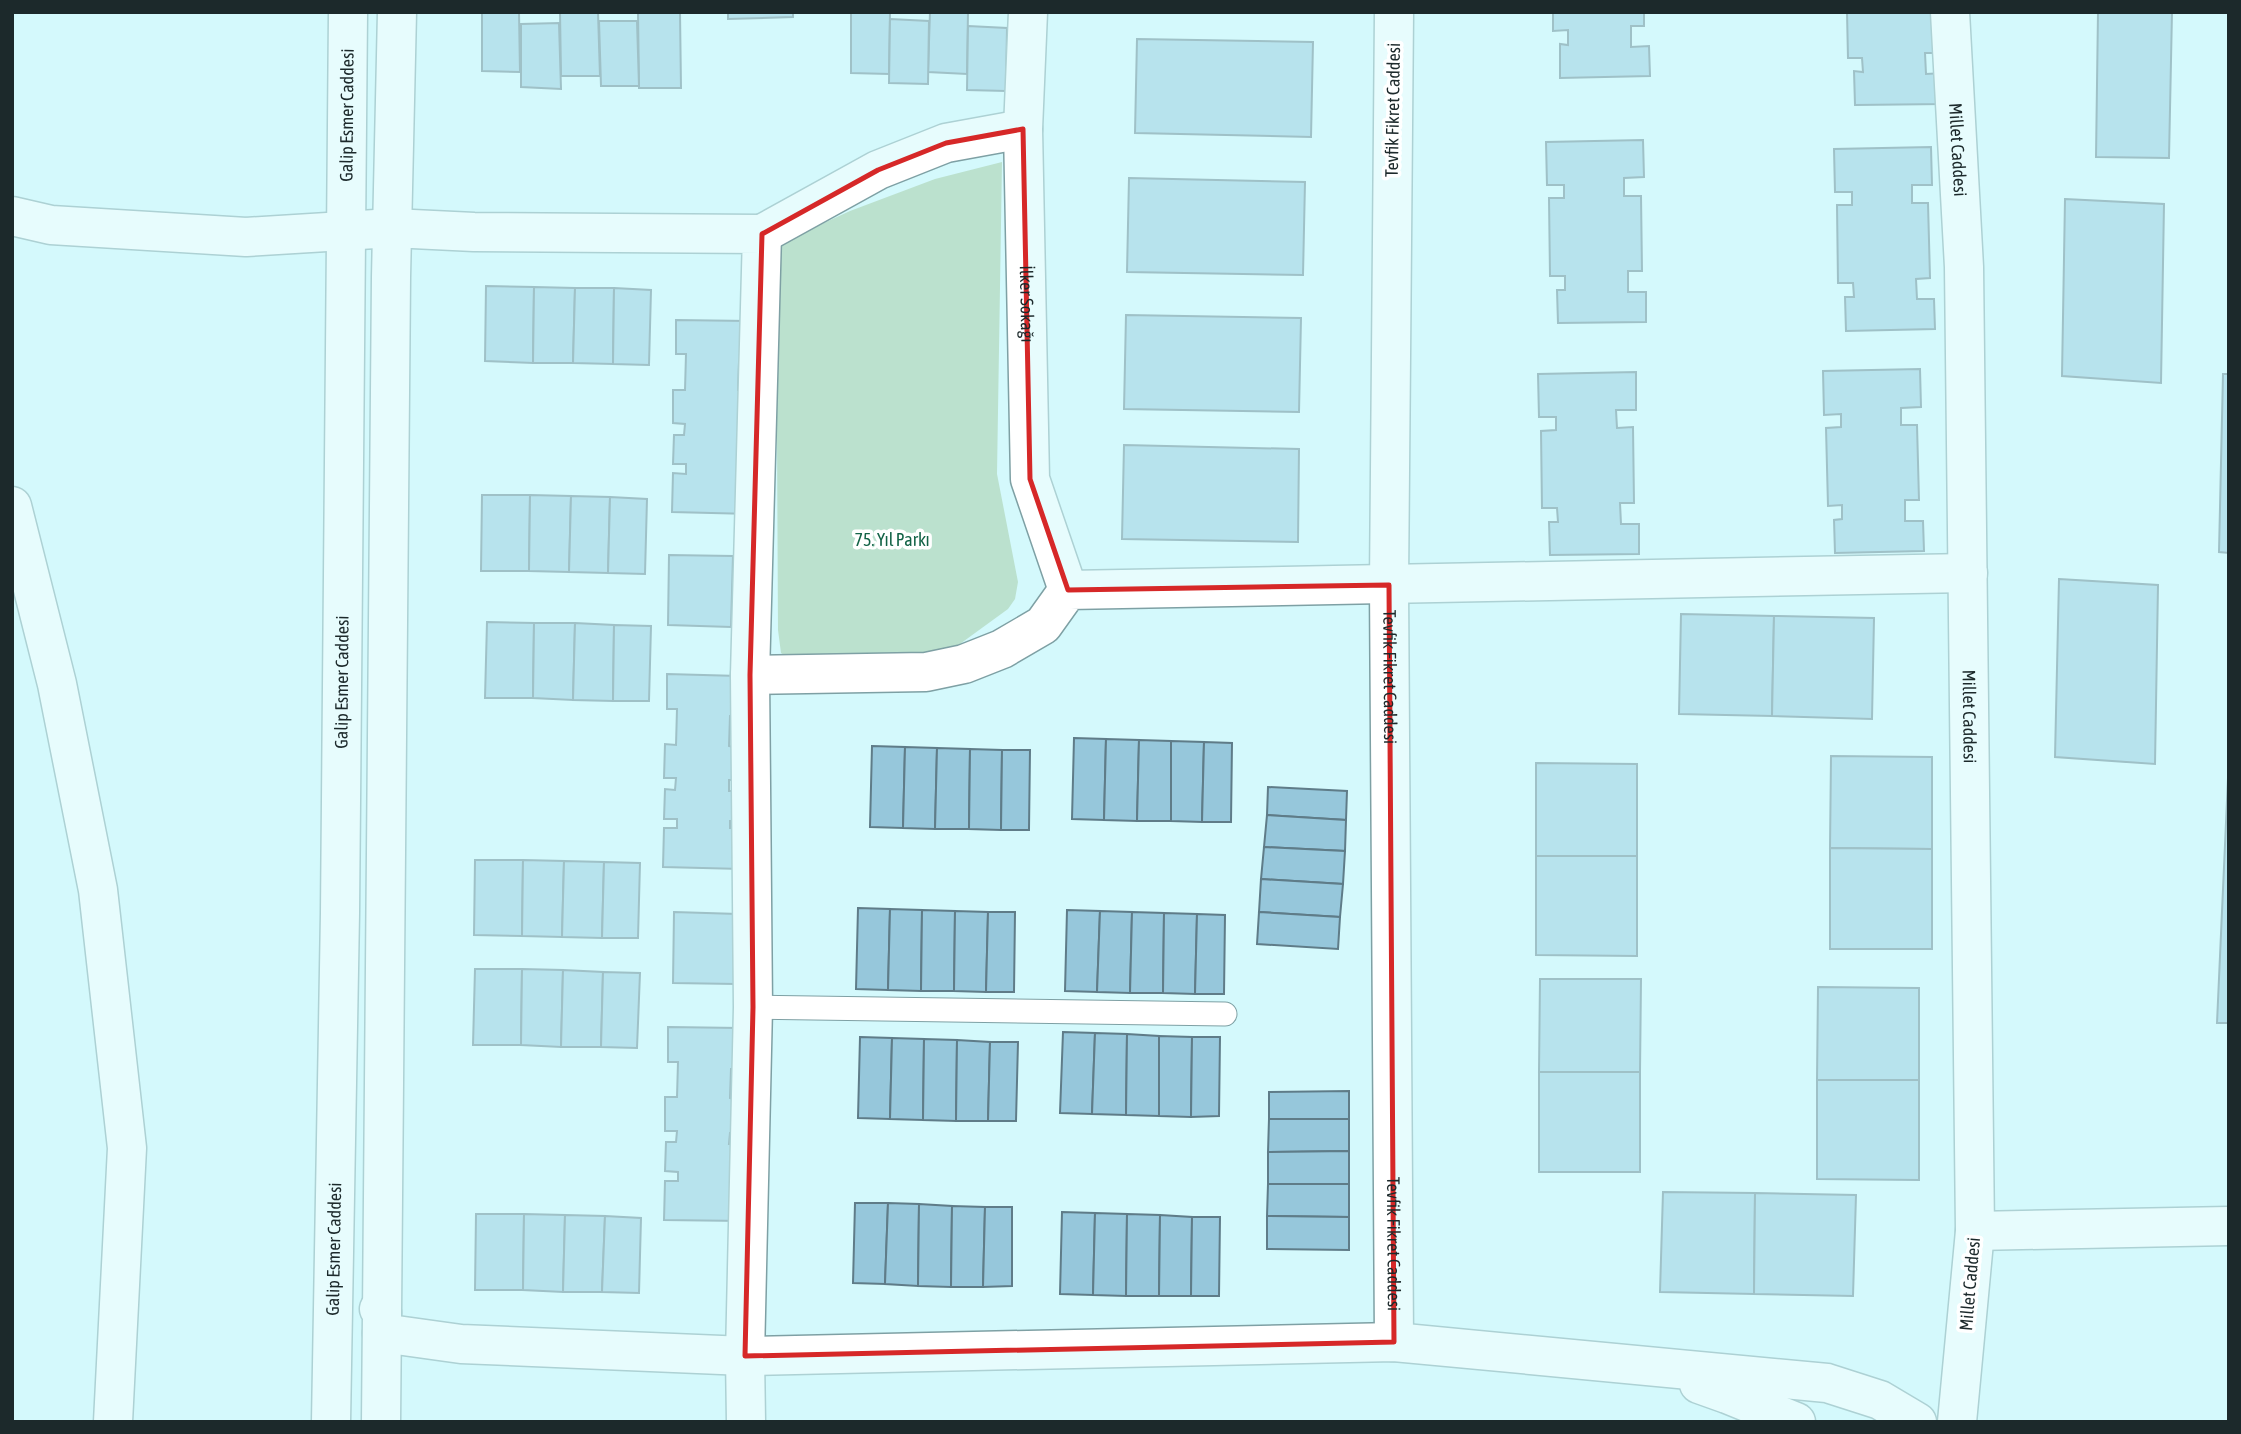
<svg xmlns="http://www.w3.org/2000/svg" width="2241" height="1434" viewBox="0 0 2241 1434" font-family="'Asap Condensed',sans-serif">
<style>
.green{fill:#bbe1ce}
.building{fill:#96c7db;stroke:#5f7c88;stroke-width:2}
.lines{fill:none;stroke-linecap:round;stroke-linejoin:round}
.lane-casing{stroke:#7ea0a4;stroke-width:25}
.street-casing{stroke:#7ea0a4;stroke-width:41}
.secondary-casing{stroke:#7ea0a4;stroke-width:41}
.lane{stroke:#fff;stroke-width:23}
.street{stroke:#fff;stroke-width:38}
.secondary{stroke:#fff;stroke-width:38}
.marked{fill:none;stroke:#d62828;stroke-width:5;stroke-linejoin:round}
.labels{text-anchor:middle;stroke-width:7;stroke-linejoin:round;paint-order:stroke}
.street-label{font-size:18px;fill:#1c292b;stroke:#fff}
.park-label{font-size:18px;fill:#136347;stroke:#fff}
</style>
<rect width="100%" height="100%" fill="#d4f9fc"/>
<polygon class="green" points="1002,162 997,474 1018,582 1015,599 1008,609 953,649 936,655 789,658 781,653 778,630 776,245 850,211 935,179"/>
<g class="building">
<polygon points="482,12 519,12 520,72 482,71"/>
<polygon points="560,12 598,12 600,76 561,76"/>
<polygon points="638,12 680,12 681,88 639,88"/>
<polygon points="728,12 793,12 793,17 728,19"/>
<polygon points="851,12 890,12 889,74 851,73"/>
<polygon points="930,12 968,12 967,74 928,72"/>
<polygon points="1553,12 1644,12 1644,26 1631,26 1631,47 1649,46 1650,76 1560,78 1560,44 1568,45 1568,30 1553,31"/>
<polygon points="1847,12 1939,12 1939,53 1925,53 1926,74 1943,73 1944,104 1855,105 1854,71 1863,72 1862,58 1848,58"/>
<polygon points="2098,12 2172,12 2169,158 2096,157"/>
<polygon points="890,19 929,21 928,84 889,83"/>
<polygon points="599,21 637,21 639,86 601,86"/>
<polygon points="559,23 561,89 521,87 521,24"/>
<polygon points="968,26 1007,28 1006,91 967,90"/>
<polygon points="1137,39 1313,42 1311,137 1135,133"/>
<polygon points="1643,140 1644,177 1624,178 1624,196 1641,196 1642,271 1628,271 1628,292 1646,292 1646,322 1558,323 1557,290 1565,290 1565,276 1550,276 1549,198 1564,198 1564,185 1547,185 1546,142"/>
<polygon points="1931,147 1932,185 1912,185 1912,203 1928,203 1930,278 1916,279 1917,299 1934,299 1935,329 1846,331 1845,297 1854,297 1853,283 1838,283 1837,205 1852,205 1852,192 1835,192 1834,149"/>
<polygon points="1129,178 1305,182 1303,275 1127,272"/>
<polygon points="2065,199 2164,204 2161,383 2062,376"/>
<polygon points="486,286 534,287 533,363 485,361"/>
<polygon points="534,287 575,288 573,363 533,363"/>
<polygon points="575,288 614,288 613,364 573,363"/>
<polygon points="614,288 651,290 649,365 613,364"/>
<polygon points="1126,315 1301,318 1299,412 1124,409"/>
<polygon points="676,320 748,321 747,362 739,362 738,390 749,394 751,514 672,512 673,473 686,474 686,464 673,464 674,435 684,435 685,424 673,423 673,390 685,390 686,354 676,354"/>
<polygon points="1920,369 1921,407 1901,408 1901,425 1917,425 1919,500 1905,500 1905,521 1923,521 1924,551 1835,553 1834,520 1842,519 1842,505 1828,506 1826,428 1841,427 1841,414 1824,415 1823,371"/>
<polygon points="1636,372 1636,410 1616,410 1617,428 1633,427 1634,503 1620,503 1621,524 1639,524 1639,554 1550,555 1549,522 1558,522 1557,508 1542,508 1541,431 1556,430 1556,417 1539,417 1538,374"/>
<polygon points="2223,374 2229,374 2229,553 2219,552"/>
<polygon points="1124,445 1299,449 1298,542 1122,539"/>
<polygon points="482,495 530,495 529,571 481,571"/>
<polygon points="530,495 571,496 569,572 529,571"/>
<polygon points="571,496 610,497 608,573 569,572"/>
<polygon points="610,497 647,499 645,574 608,573"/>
<polygon points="669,555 733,556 731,627 668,625"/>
<polygon points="2059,579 2158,585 2155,764 2055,757"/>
<polygon points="1681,614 1774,616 1772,716 1679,714"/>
<polygon points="1774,616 1874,618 1872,719 1772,716"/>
<polygon points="487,622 534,623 533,698 485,698"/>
<polygon points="534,623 575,623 573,700 533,698"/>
<polygon points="575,623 614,625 613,701 573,700"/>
<polygon points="614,625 651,626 649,701 613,701"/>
<polygon points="667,674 739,676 739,717 730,716 729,746 741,749 739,780 729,780 729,791 741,791 740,821 730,821 730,828 743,828 742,869 663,867 664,828 677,828 677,819 664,819 665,789 675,790 676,778 664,778 665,744 676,745 677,709 667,709"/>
<polygon points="1074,738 1106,739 1104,820 1072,819"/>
<polygon points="1106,739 1139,740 1137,821 1104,820"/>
<polygon points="1139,740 1171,741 1171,821 1137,821"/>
<polygon points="1171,741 1204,742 1202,822 1171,821"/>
<polygon points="1204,742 1232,743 1231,822 1202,822"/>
<polygon points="872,746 905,747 903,828 870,827"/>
<polygon points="905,747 937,748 935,829 903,828"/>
<polygon points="937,748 970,749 969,829 935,829"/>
<polygon points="970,749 1002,750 1001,830 969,829"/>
<polygon points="1002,750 1030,750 1029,830 1001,830"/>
<polygon points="1831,756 1932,757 1932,849 1830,848"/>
<polygon points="1536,763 1637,764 1637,856 1536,856"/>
<polygon points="2228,778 2229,778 2229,1023 2217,1023"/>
<polygon points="1268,787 1347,791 1346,820 1267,815"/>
<polygon points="1267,815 1346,820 1345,851 1264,847"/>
<polygon points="1264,847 1345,851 1343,884 1261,879"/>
<polygon points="1830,848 1932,849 1932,949 1830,949"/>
<polygon points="1536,856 1637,856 1637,956 1536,955"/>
<polygon points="475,860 523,860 522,936 474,935"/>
<polygon points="523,860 564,861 562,937 522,936"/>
<polygon points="564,861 604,862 602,938 562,937"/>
<polygon points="604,862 640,863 638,938 602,938"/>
<polygon points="1261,879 1343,884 1340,917 1259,912"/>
<polygon points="858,908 890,909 888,990 856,989"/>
<polygon points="890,909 922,910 921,991 888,990"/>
<polygon points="922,910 955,911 954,991 921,991"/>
<polygon points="1067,910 1100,911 1097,992 1065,991"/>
<polygon points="955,911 988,912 986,992 954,991"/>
<polygon points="1100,911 1132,912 1130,993 1097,992"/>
<polygon points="674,912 738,914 736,984 673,983"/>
<polygon points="988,912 1015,912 1014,992 986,992"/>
<polygon points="1132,912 1164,913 1163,993 1130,993"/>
<polygon points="1259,912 1340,917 1338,949 1257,944"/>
<polygon points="1164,913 1197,914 1195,994 1163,993"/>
<polygon points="1197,914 1225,915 1224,994 1195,994"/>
<polygon points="475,969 522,969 521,1045 473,1045"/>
<polygon points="522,969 563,970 561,1047 521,1045"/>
<polygon points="563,970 603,972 601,1047 561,1047"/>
<polygon points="603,972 640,973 637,1048 601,1047"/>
<polygon points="1540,979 1641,979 1640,1072 1539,1072"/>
<polygon points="1818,987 1919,988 1919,1080 1817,1080"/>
<polygon points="668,1027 740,1028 739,1069 731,1069 730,1098 741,1101 740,1133 730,1133 729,1144 742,1144 743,1221 664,1220 665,1181 678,1181 678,1172 665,1171 666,1142 676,1142 677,1131 665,1131 665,1097 677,1097 678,1062 668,1062"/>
<polygon points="1063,1032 1095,1033 1092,1114 1060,1113"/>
<polygon points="1095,1033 1127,1034 1126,1115 1092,1114"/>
<polygon points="1127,1034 1159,1036 1159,1116 1126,1115"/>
<polygon points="1159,1036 1192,1037 1191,1117 1159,1116"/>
<polygon points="860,1037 892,1038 890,1119 858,1118"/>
<polygon points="1192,1037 1220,1037 1219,1116 1191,1117"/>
<polygon points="892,1038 924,1039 923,1120 890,1119"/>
<polygon points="924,1039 957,1040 956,1121 923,1120"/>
<polygon points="957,1040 990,1042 988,1121 956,1121"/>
<polygon points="990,1042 1018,1042 1016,1121 988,1121"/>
<rect x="1539" y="1072" width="101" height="100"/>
<polygon points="1817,1080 1919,1080 1919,1180 1817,1179"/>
<polygon points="1349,1091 1349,1119 1269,1119 1269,1092"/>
<polygon points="1269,1119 1349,1119 1349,1151 1268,1152"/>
<polygon points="1349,1151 1349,1184 1268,1184 1268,1152"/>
<polygon points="1268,1184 1349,1184 1349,1217 1267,1216"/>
<polygon points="1663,1192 1755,1193 1754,1294 1660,1292"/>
<polygon points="1755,1193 1856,1195 1853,1296 1754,1294"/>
<polygon points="855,1203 888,1203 885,1284 853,1283"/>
<polygon points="888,1203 919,1204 918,1286 885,1284"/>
<polygon points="919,1204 952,1206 951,1287 918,1286"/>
<polygon points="952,1206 985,1207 983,1287 951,1287"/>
<polygon points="985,1207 1012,1207 1012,1286 983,1287"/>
<polygon points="1062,1212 1095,1213 1093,1295 1060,1294"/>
<polygon points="1095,1213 1127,1214 1126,1296 1093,1295"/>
<polygon points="476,1214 524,1214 523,1290 475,1290"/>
<polygon points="524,1214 565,1215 563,1292 523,1290"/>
<polygon points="1127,1214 1160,1215 1159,1296 1126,1296"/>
<polygon points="565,1215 605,1216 602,1292 563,1292"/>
<polygon points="1160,1215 1192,1217 1191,1296 1159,1296"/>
<polygon points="605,1216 641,1218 639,1293 602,1292"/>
<polygon points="1267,1216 1349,1217 1349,1250 1267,1249"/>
<polygon points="1192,1217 1220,1217 1219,1296 1191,1296"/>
</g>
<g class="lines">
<defs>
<polyline id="lane" points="753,1007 1225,1014"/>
<g id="street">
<path id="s1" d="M1028 12 1023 129 1030 479 1068 590"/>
<path id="s2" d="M1394 12 1389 585 1394 1342"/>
<path id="s3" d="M1950 12 1964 267 1975 1231 1957 1422"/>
<polyline points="12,216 51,225 246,237 392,228 474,232 762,234 750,675 753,1007 745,1356 746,1422"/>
<polyline points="762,234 878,170 946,143 1023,129"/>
<polyline points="12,506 57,684 98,890 127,1148 113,1422"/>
<polyline points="750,675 926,672 964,664 1002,649 1043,625 1068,590 1968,573"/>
<polyline points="1975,1231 2229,1226"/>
</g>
<g id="secondary">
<polyline points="379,1309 382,1313 381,1422"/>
<polyline points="382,1313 391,277 397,12"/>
<polyline points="382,1333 461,1344 745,1356 1394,1342 1827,1383 1880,1400 1917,1422"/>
<polyline points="1699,1384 1727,1394 1796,1422"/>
<path id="s4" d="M331 1422 340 913 348 12"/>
</g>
</defs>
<use href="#lane" class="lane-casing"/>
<use href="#street" class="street-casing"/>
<use href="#secondary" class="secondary-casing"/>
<use href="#lane" class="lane"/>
<use href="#street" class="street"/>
<use href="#secondary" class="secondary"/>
</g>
<path d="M0 0H2241V1434H0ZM1023 129 1030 479 1068 590 1389 585 1394 1342 745 1356 753 1007 750 675 762 234 878 170 946 143Z" fill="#d4f9fc" fill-opacity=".55" fill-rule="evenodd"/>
<path class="marked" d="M1023 129 1030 479 1068 590 1389 585 1394 1342 745 1356 753 1007 750 675 762 234 878 170 946 143Z"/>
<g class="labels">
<g class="street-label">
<text transform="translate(1393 110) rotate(-89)" y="6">Tevfik Fikret Caddesi</text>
<text dy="6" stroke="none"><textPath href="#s4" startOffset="1307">Galip Esmer Caddesi</textPath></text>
<text dy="6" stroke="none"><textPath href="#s3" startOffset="138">Millet Caddesi</textPath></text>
<text dy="6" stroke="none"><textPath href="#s1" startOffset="292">İlker Sokağı</textPath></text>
<text dy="6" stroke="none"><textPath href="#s2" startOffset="665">Tevfik Fikret Caddesi</textPath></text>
<text dy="6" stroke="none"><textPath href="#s4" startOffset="740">Galip Esmer Caddesi</textPath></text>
<text dy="6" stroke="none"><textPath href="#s3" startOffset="705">Millet Caddesi</textPath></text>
<text dy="6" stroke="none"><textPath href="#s2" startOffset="1232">Tevfik Fikret Caddesi</textPath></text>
<text dy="6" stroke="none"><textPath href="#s4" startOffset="173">Galip Esmer Caddesi</textPath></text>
<text transform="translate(1970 1284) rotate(-85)" y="6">Millet Caddesi</text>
</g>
<g class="park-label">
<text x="892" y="546">75. Yıl Parkı</text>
</g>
</g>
<rect width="2241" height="1434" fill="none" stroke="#1c292b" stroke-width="28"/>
</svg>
